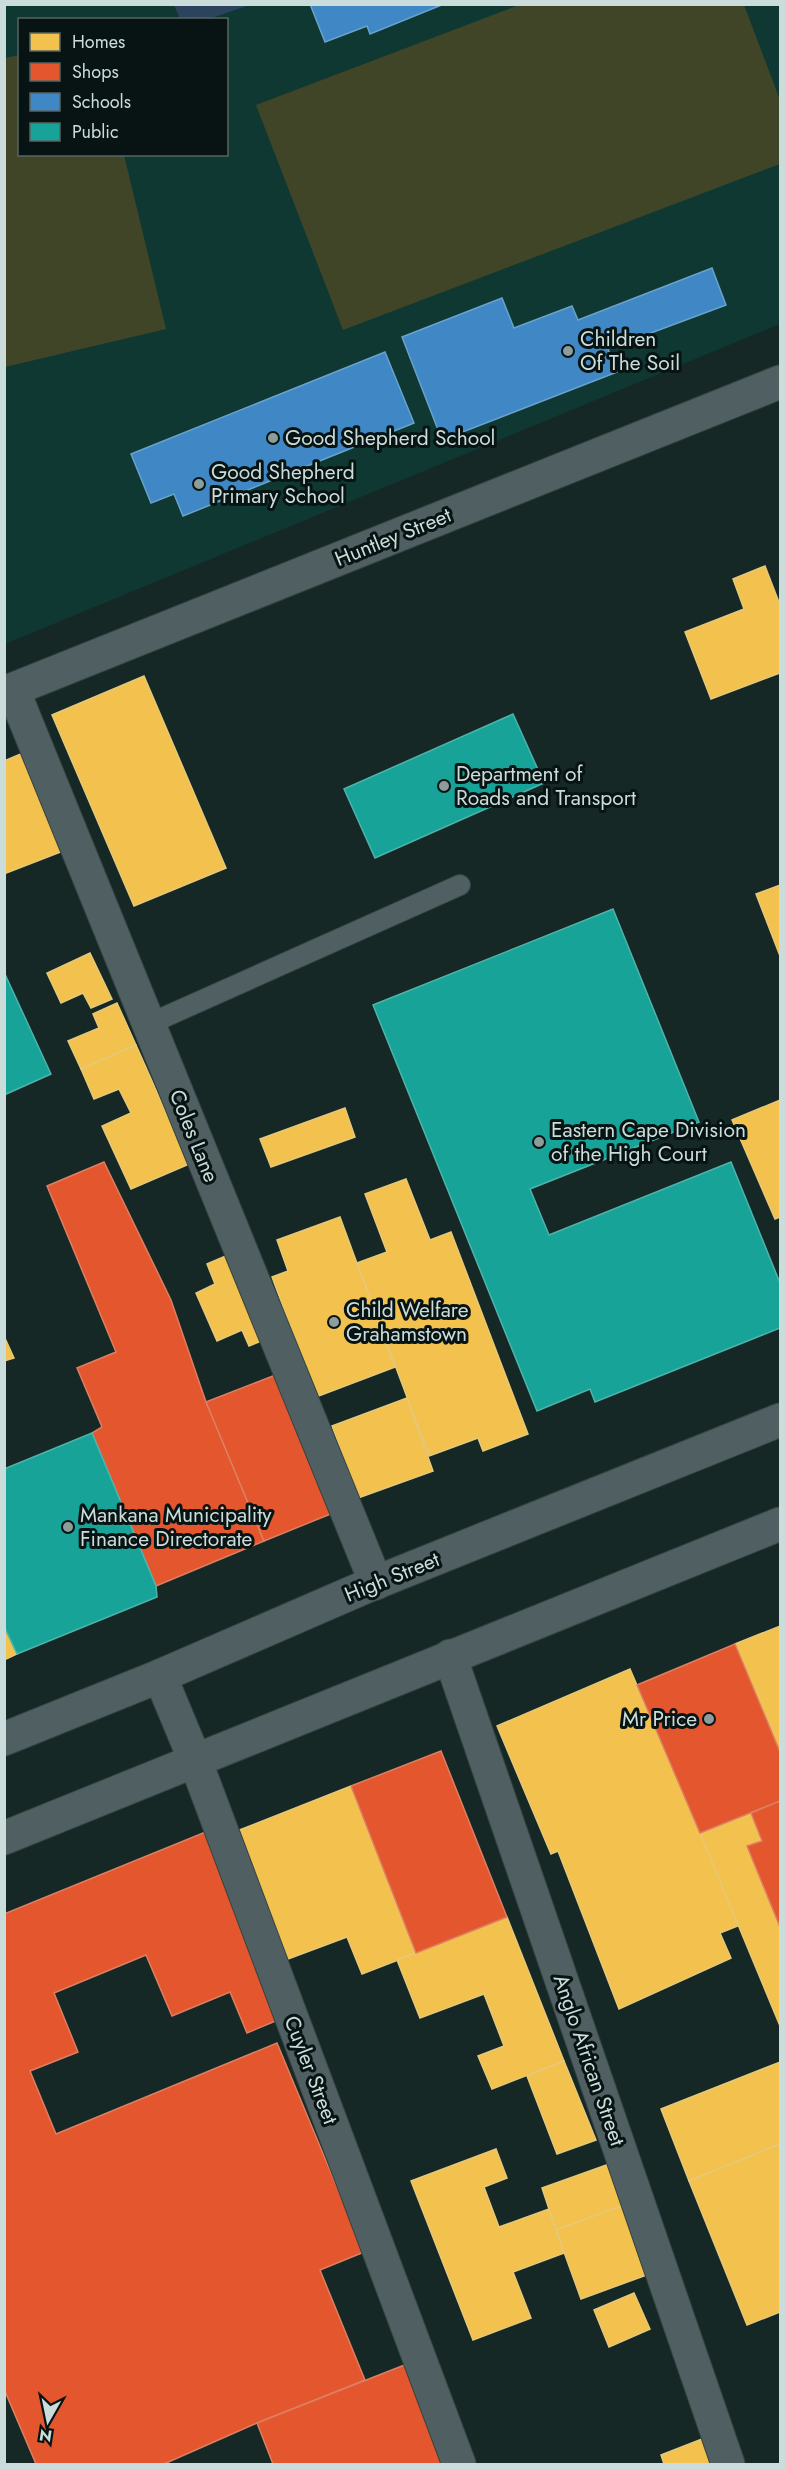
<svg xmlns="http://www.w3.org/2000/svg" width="785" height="2469" viewBox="0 0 785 2469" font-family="Jost,sans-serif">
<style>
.built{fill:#0f3833;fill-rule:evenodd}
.green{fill:#404528}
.water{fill:#2c435e}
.homes{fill:#f2c14e;stroke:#e6c978;stroke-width:1.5}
.shops{fill:#e4572e;stroke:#dc7f62;stroke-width:1.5}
.schools{fill:#3f88c5;stroke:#69a2cb;stroke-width:1.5}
.public{fill:#17a398;stroke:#4db4ac;stroke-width:1.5}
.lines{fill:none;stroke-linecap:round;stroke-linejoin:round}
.service-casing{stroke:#354341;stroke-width:22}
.minor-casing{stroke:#354341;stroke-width:35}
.tertiary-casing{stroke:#354341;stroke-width:35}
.service{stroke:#4f5f62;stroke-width:20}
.minor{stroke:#4f5f62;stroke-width:33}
.tertiary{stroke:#4f5f62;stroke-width:33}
.poi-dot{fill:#8c9e9b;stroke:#081413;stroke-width:2}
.labels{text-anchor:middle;stroke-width:6;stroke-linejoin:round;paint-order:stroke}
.poi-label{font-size:21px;fill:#cbddda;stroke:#081413;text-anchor:start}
.street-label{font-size:21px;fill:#cbddda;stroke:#081413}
</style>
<rect width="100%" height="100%" fill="#162825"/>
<path class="built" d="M5 5H780V324L5 644ZM20 20H226V154H20Z"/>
<g class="green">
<polygon points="519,5 744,5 780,100 780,164 343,330 256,105"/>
<polygon points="19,55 20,154 124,155 166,329 5,367 5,58"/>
</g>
<polygon class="water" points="174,5 249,5 209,19 180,19"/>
<g class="homes">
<polygon points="765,566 780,605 780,673 711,699 685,632 744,609 733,579"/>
<polygon points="144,676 226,868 134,906 52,715"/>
<polygon points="23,753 63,851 4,874 4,761"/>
<polygon points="780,885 780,956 756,894"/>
<polygon points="90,953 112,999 91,1008 83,993 61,1003 47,973"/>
<polygon points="117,1003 136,1045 81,1069 68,1041 99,1028 93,1014"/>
<polygon points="136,1045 189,1164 131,1189 102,1126 131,1113 119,1089 94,1099 81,1069"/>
<polygon points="780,1100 780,1217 775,1219 732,1120"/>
<polygon points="345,1108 355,1137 271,1167 260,1139"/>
<polygon points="406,1179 430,1240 451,1232 528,1434 483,1451 478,1438 429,1456 357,1263 387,1252 365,1194"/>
<polygon points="340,1217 395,1367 316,1397 272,1277 288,1271 277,1240"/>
<polygon points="235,1252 271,1337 249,1346 242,1330 217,1341 196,1293 215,1284 207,1264"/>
<polygon points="4,1336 14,1358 4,1361"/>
<polygon points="407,1398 433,1471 358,1498 332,1426"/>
<polygon points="4,1626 17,1654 4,1660"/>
<polygon points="780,1626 780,1752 735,1644"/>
<polygon points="630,1669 740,1925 720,1933 731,1958 619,2009 558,1851 551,1854 497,1726"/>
<polygon points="351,1786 416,1953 362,1974 347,1937 288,1959 237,1831"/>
<polygon points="751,1813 762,1841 747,1846 780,1927 780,2026 700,1833"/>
<polygon points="507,1917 564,2061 492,2089 478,2056 504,2046 484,1994 420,2018 397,1960"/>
<polygon points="564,2061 596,2140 557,2154 527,2076"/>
<polygon points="780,2062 780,2144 689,2181 661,2109"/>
<polygon points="780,2144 780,2312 747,2325 689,2181"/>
<polygon points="496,2149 507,2178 484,2187 499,2227 549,2209 564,2253 513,2272 531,2318 473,2340 411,2181"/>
<polygon points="612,2163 627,2204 556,2230 542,2188"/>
<polygon points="627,2204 652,2273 581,2299 556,2230"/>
<polygon points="634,2293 650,2329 609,2347 594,2310"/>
<polygon points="720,2432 732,2464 664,2464 661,2455"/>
</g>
<g class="shops">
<polygon points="104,1162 171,1300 206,1402 264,1541 156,1586 92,1433 102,1427 77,1368 116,1352 47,1186"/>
<polygon points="278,1374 333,1513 264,1541 206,1402"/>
<polygon points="735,1644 780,1752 780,1801 700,1833 637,1685"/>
<polygon points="441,1751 507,1917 416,1953 351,1786"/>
<polygon points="780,1801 780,1927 747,1846 762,1841 751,1813"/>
<polygon points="208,1831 285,2017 247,2033 230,1992 172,2016 146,1955 54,1993 78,2052 30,2071 56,2134 277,2043 364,2252 320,2270 365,2380 257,2423 164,2464 36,2464 4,2389 4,1914"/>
<polygon points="412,2362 454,2464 273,2464 257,2423"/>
</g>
<g class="schools">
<polygon points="310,4 444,4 370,34 367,26 325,42"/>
<polygon points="712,268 726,305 608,349 617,372 442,440 402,337 502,298 514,328 572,306 578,320"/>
<polygon points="385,352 414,423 183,516 174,494 151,503 131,454"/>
</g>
<g class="public">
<polygon points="513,714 544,783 375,858 344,789"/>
<polygon points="613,909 699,1122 530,1189 549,1235 731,1162 780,1283 780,1328 595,1402 590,1389 537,1411 373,1005"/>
<polygon points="4,972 51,1074 4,1095"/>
<polygon points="92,1433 156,1586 157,1597 17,1654 4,1626 4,1469"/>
</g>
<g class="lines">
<defs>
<polyline id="service" points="149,1024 460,885"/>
<g id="minor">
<polyline points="13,690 376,1583"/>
<polyline points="4,693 780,382"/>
<polyline points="450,1656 728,2464"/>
<polyline points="160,1676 195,1760 459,2464"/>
</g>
<g id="tertiary">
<polyline points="4,1739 160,1676 365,1587 780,1420"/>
<polyline points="4,1838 780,1524"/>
</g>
</defs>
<use href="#service" class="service-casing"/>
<use href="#minor" class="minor-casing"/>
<use href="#tertiary" class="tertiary-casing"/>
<use href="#service" class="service"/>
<use href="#minor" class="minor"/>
<use href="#tertiary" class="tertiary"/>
</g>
<g class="poi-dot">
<circle cx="568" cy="351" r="6"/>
<circle cx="273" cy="438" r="6"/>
<circle cx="199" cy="484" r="6"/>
<circle cx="444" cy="786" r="6"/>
<circle cx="539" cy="1142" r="6"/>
<circle cx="334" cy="1322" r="6"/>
<circle cx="68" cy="1527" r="6"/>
<circle cx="709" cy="1719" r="6"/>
</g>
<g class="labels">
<g class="poi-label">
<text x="580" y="346">Children<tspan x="580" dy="24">Of The Soil</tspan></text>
<text x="285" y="445">Good Shepherd School</text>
<text x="211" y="479">Good Shepherd<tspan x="211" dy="24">Primary School</tspan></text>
<text x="456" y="781">Department of<tspan x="456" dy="24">Roads and Transport</tspan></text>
<text x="551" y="1137">Eastern Cape Division<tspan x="551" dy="24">of the High Court</tspan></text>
<text x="346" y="1317">Child Welfare<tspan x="346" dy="24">Grahamstown</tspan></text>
<text x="80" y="1522">Mankana Municipality<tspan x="80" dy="24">Finance Directorate</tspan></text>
<text x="697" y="1726" text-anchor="end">Mr Price</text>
</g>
<g class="street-label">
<text transform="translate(393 537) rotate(-22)" y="7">Huntley Street</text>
<text transform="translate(194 1136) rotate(68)" y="7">Coles Lane</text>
<text transform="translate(392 1577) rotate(-22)" y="7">High Street</text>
<text transform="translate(589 2060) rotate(71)" y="7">Anglo African Street</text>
<text transform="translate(311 2070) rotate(69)" y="7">Cuyler Street</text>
</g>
</g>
<rect width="785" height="2469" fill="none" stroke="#cbddda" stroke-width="12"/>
<rect x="18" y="18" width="210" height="138" fill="#081413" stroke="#566463" stroke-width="1.5"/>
<rect x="30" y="33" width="30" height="18" fill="#f2c14e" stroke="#566463" stroke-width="1.5"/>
<text x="72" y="48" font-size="18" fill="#cbddda">Homes</text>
<rect x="30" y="63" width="30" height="18" fill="#e4572e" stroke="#566463" stroke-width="1.5"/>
<text x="72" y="78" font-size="18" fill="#cbddda">Shops</text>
<rect x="30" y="93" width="30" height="18" fill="#3f88c5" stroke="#566463" stroke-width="1.5"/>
<text x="72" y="108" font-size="18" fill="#cbddda">Schools</text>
<rect x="30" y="123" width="30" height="18" fill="#17a398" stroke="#566463" stroke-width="1.5"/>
<text x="72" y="138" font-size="18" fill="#cbddda">Public</text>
<g transform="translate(48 2421) rotate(189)" stroke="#081413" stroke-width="4.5" paint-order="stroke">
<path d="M0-4.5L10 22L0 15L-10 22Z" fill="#cbddda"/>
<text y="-9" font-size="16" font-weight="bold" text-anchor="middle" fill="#cbddda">N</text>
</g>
</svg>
